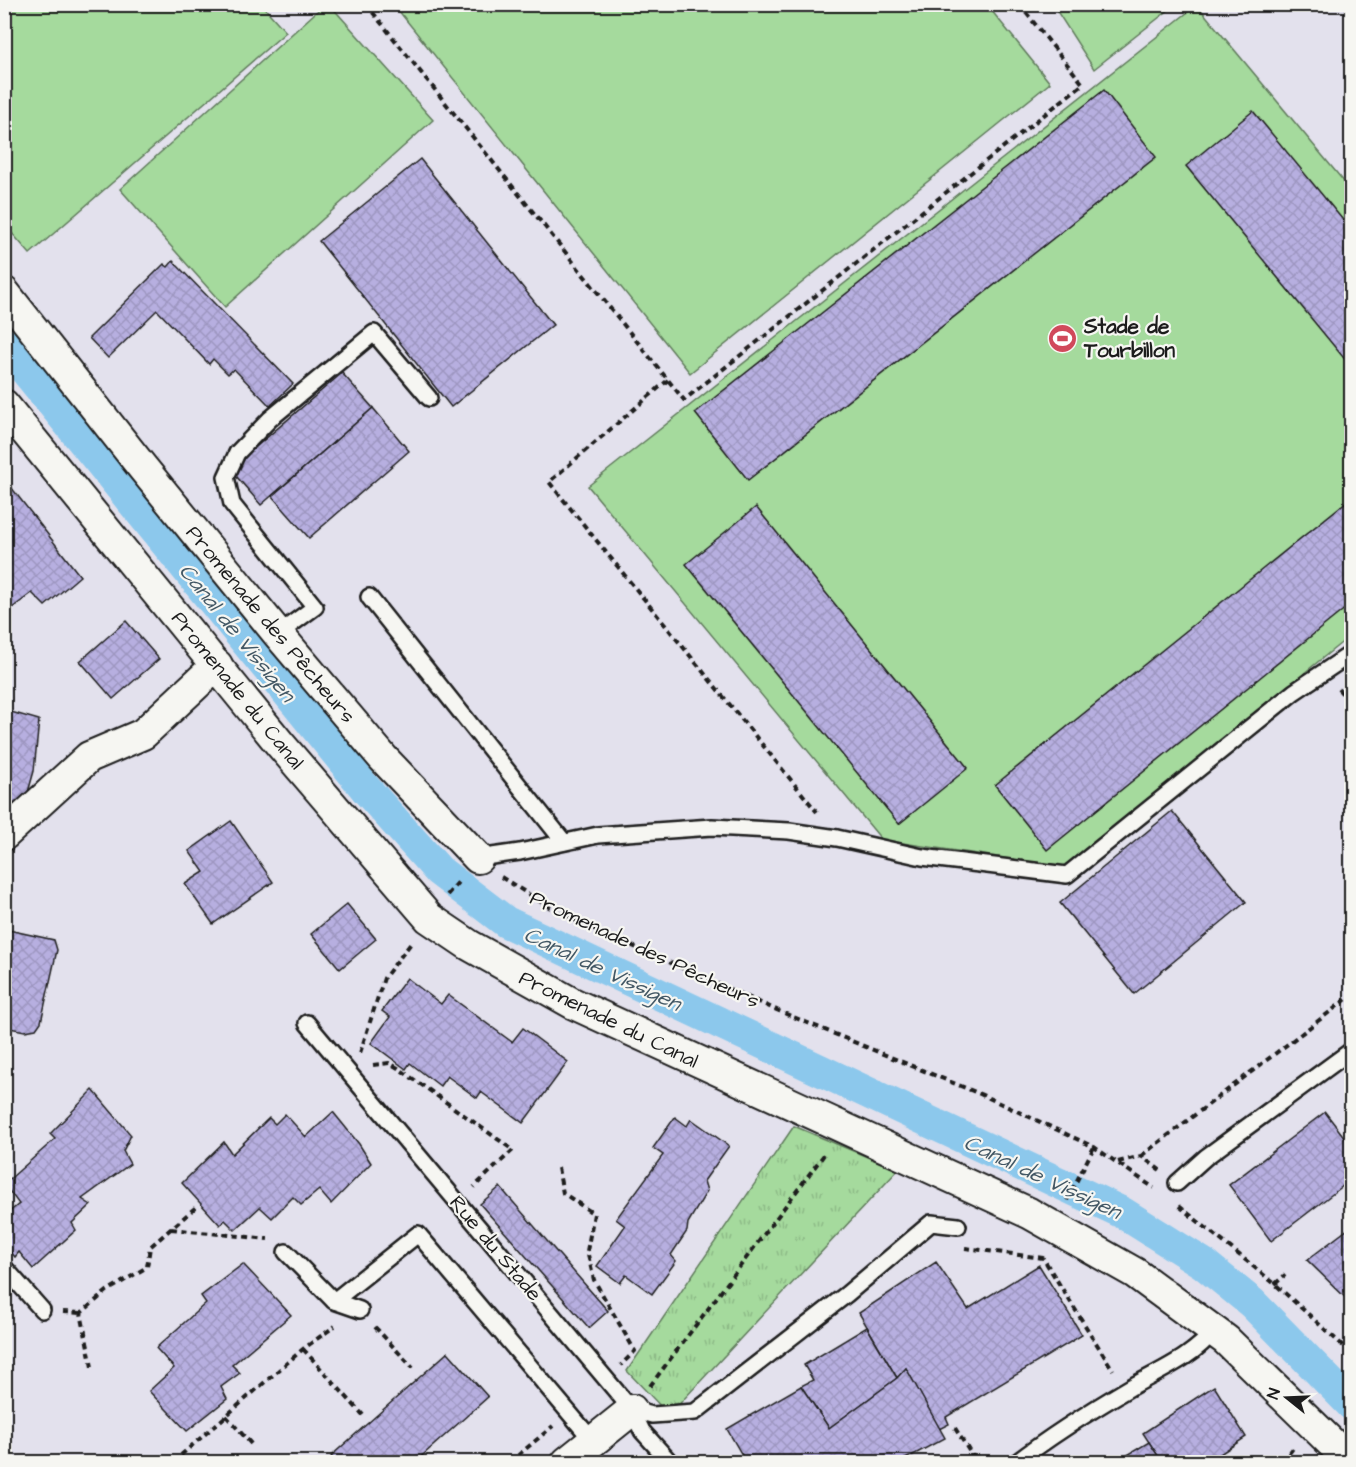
<svg xmlns="http://www.w3.org/2000/svg" width="1356" height="1467" viewBox="0 0 1356 1467" font-family="'Architects Daughter',sans-serif">
<style>
.grass{fill:#a5da9d;stroke:#607b5c;stroke-width:1.5}
.park{fill:url(#park-tufts);stroke:#607b5c;stroke-width:1.5}
.lines{fill:none;stroke-linecap:round;stroke-linejoin:round}
.canal{stroke:#8cc8ec;stroke-width:32}
.building{fill:url(#building-cross-hatch);stroke:#1c1c1c;stroke-width:1.5}
.lane-casing{stroke:#1c1c1c;stroke-width:20}
.street-casing{stroke:#1c1c1c;stroke-width:34}
.path{stroke:#1c1c1c;stroke-width:4;stroke-dasharray:6 4.5;stroke-linecap:butt}
.lane{stroke:#f6f6f2;stroke-width:15}
.street{stroke:#f6f6f2;stroke-width:30}
.labels{text-anchor:middle;stroke-width:4.5;stroke-linejoin:round;paint-order:stroke}
.poi-label{font-size:21px;font-weight:bold;fill:#1c1c1c;stroke:#f6f6f2;text-anchor:start}
.street-label{font-size:21px;fill:#1c1c1c;stroke:#f6f6f2}
.water-label{font-size:22px;font-style:italic;fill:#435865;stroke:#f6f6f2}
</style>
<defs>
<pattern id="park-tufts" width="24" height="20" patternUnits="userSpaceOnUse" patternTransform="scale(1.5)"><rect width="24" height="20" fill="#a5da9d"/><path d="M3 7l-1-3M5 7V3M7 7l1-3M15 17l-1-3M17 17v-4M19 17l1-3" fill="none" stroke="#8dba87"/></pattern>
<pattern id="building-cross-hatch" width="8" height="8" patternUnits="userSpaceOnUse" patternTransform="scale(1.5)"><rect width="8" height="8" fill="#b7afe0"/><path d="M0 0l8 8M0 8l8-8" fill="none" stroke="#9d96c0"/></pattern>
</defs>
<rect width="100%" height="100%" fill="#e3e1ed"/>
<filter id="ink" filterUnits="userSpaceOnUse"><feTurbulence type="fractalNoise" baseFrequency=".0167" numOctaves="2"/><feDisplacementMap in="SourceGraphic" scale="12" xChannelSelector="R" yChannelSelector="G"/><feConvolveMatrix kernelMatrix="1 2 1 2 8 2 1 2 1" color-interpolation-filters="sRGB"/></filter>
<g filter="url(#ink)">
<g class="grass">
<polygon points="325,4 330,5 433,120 225,307 120,189"/>
<polygon points="4,5 262,5 286,32 30,254 5,225"/>
<polygon points="394,5 987,5 1050,83 690,373"/>
<polygon points="1053,5 1175,5 1094,69"/>
<polygon points="1197,5 1351,190 1351,635 1065,867 882,840 588,486"/>
</g>
<polygon class="park" points="794,1126 898,1170 669,1415 627,1371"/>
<g class="lines">
<polyline class="canal" points="4,344 365,788 439,871 506,922 1123,1213 1204,1264 1252,1303 1352,1405"/>
</g>
<g class="building">
<polygon points="1104,90 1156,157 748,480 695,413"/>
<polygon points="1253,111 1352,231 1352,368 1186,166"/>
<polygon points="420,159 553,325 451,407 319,241"/>
<polygon points="173,261 293,384 270,406 234,369 228,374 213,359 209,364 157,310 108,358 89,338 164,264 168,267"/>
<polygon points="342,373 373,408 261,505 230,469"/>
<polygon points="373,408 409,451 309,538 272,496"/>
<polygon points="4,478 80,576 45,606 32,593 4,614"/>
<polygon points="1352,497 1352,603 1047,850 995,785"/>
<polygon points="756,507 968,768 899,824 686,564"/>
<polygon points="126,621 159,659 113,699 80,661"/>
<polygon points="4,710 39,720 34,771 23,810 4,806"/>
<polygon points="1172,811 1246,902 1134,994 1060,903"/>
<polygon points="231,821 273,882 213,924 185,884 204,872 189,851"/>
<polygon points="347,904 376,939 340,969 311,934"/>
<polygon points="4,929 54,940 57,950 41,1022 36,1029 25,1031 4,1027"/>
<polygon points="407,978 441,1004 448,995 512,1042 523,1028 568,1062 523,1123 481,1092 477,1098 447,1076 440,1086 410,1063 406,1069 371,1043 390,1017 382,1011"/>
<polygon points="93,1090 131,1135 123,1151 130,1164 82,1199 91,1205 72,1223 76,1230 33,1269 19,1252 15,1257 4,1244 4,1216 19,1204 4,1184 55,1139 50,1134"/>
<polygon points="333,1112 359,1144 371,1163 331,1204 319,1190 301,1205 293,1197 272,1218 260,1207 235,1230 225,1220 220,1225 182,1183 224,1142 232,1154 269,1118 275,1124 285,1114 306,1137"/>
<polygon points="1325,1112 1352,1147 1352,1179 1271,1241 1229,1185"/>
<polygon points="675,1117 687,1126 691,1119 729,1146 704,1181 707,1191 688,1223 687,1231 671,1255 676,1261 652,1294 626,1275 620,1283 597,1266 625,1226 616,1219 663,1155 653,1148"/>
<polygon points="500,1187 608,1311 589,1328 480,1204"/>
<polygon points="1352,1226 1352,1304 1307,1260"/>
<polygon points="936,1262 968,1309 1039,1265 1082,1335 946,1417 949,1424 939,1429 906,1368 897,1378 859,1313"/>
<polygon points="243,1264 291,1315 232,1365 240,1373 221,1387 227,1399 187,1431 149,1391 174,1368 156,1348 206,1303 201,1296"/>
<polygon points="867,1327 897,1378 829,1428 801,1386 813,1380 804,1365"/>
<polygon points="448,1352 488,1397 415,1462 337,1462 331,1456"/>
<polygon points="906,1368 945,1438 900,1462 746,1462 727,1429 801,1386 829,1428 897,1378"/>
<polygon points="1214,1386 1246,1437 1208,1462 1162,1462 1143,1433"/>
<polygon points="1149,1442 1162,1462 1116,1462"/>
</g>
<g class="lines">
<defs>
<g id="lane">
<polyline points="369,597 564,842"/>
<polyline points="278,634 315,607 232,504 226,477 237,453 270,419 374,333 429,398"/>
<polyline points="478,858 520,852 598,835 712,827 789,831 837,838 922,857 1067,875 1294,692 1352,653"/>
<polyline points="307,1023 632,1410 642,1431 670,1462"/>
<polyline points="1177,1183 1206,1157 1352,1050"/>
<polyline points="286,1252 334,1301 418,1234 593,1441"/>
<polyline points="4,1267 42,1310"/>
<polyline points="334,1301 360,1310"/>
<polyline points="632,1410 652,1415 695,1412 847,1294 931,1223 958,1226"/>
<path d="M1017 1462C1053 1434 1092 1410 1131 1387 1159 1371 1195 1356 1214 1330"/>
</g>
<g id="street">
<polyline points="4,292 142,467 278,634 383,758 478,858"/>
<polyline points="4,405 280,744 429,918 469,945 572,1003 1029,1213 1135,1273 1226,1340 1351,1462"/>
<polyline points="4,835 89,757 143,734 217,665"/>
<polyline points="567,1462 632,1410"/>
</g>
</defs>
<use href="#lane" class="lane-casing"/>
<use href="#street" class="street-casing"/>
<g class="path">
<polyline points="366,4 684,400 1083,84 1019,4"/>
<polyline points="668,380 549,482 817,812"/>
<polyline points="1338,689 1352,704"/>
<polyline points="501,877 557,912 601,932 779,1011 980,1094 1094,1147 1154,1188"/>
<polyline points="447,895 460,880"/>
<polyline points="360,1053 384,978 412,942"/>
<polyline points="373,1065 389,1063 398,1068 513,1150 474,1187"/>
<polyline points="1141,1156 1352,995"/>
<polyline points="1118,1162 1141,1156 1160,1170"/>
<polyline points="558,1168 563,1193 594,1214 587,1251 594,1280 635,1351 621,1365"/>
<polyline points="1067,1200 1094,1147"/>
<polyline points="1179,1206 1275,1284 1352,1354"/>
<polyline points="171,1229 268,1239"/>
<polyline points="965,1248 1043,1258 1113,1370"/>
<polyline points="1275,1284 1285,1275"/>
<polyline points="63,1312 81,1313"/>
<polyline points="375,1327 413,1368"/>
<polyline points="303,1349 363,1415"/>
<polyline points="92,1367 81,1313 107,1291 147,1267 150,1247 196,1207"/>
<polyline points="650,1386 826,1152"/>
<polyline points="226,1416 253,1446"/>
<polyline points="955,1428 976,1462"/>
<polyline points="173,1462 303,1349 335,1326"/>
<polyline points="510,1462 553,1426"/>
<polyline points="1283,1462 1293,1448"/>
</g>
<use href="#lane" class="lane"/>
<use href="#street" class="street"/>
</g>
</g>
<defs>
<symbol id="stadium-disc" viewBox="-11 -11 22 22"><circle r="9.5" fill="#d1495b" stroke="#f6f6f2"/><path d="M0-5a6.5 5 0 1 0 0 10a6.5 5 0 1 0 0-10ZM-3.5-1.8h7v3.6h-7Z" fill="#fff"/></symbol>
</defs>
<g fill-rule="evenodd">
<use href="#stadium-disc" x="1046" y="322" width="33" height="33"/>
</g>
<g class="labels">
<g class="poi-label">
<text x="1084" y="333">Stade de<tspan x="1084" dy="24">Tourbillon</tspan></text>
</g>
<g class="street-label">
<text transform="translate(271 624) rotate(50)" y="7">Promenade des Pêcheurs</text>
<text transform="translate(238 690) rotate(51)" y="7">Promenade du Canal</text>
<text transform="translate(645 949) rotate(25)" y="7">Promenade des Pêcheurs</text>
<text transform="translate(609 1019) rotate(26)" y="7">Promenade du Canal</text>
<text transform="translate(496 1248) rotate(50)" y="7">Rue du Stade</text>
</g>
<g class="water-label">
<text transform="translate(238 632) rotate(51)" y="8">Canal de Vissigen</text>
<text transform="translate(603 968) rotate(25)" y="8">Canal de Vissigen</text>
<text transform="translate(1043 1176) rotate(25)" y="8">Canal de Vissigen</text>
</g>
</g>
<rect width="1356" height="1467" fill="none" stroke="#f6f6f2" stroke-width="24"/>
<rect x="12" y="12" width="1332" height="1443" fill="none" stroke="#1c1c1c" stroke-width="2" filter="url(#ink)"/>
<g transform="translate(1287 1398) rotate(288)" stroke="#f6f6f2" stroke-width="4.5" paint-order="stroke">
<path d="M0-4.5L10 22L0 15L-10 22Z" fill="#1c1c1c"/>
<text y="-9" font-size="16" font-weight="bold" text-anchor="middle" fill="#1c1c1c">N</text>
</g>
</svg>
